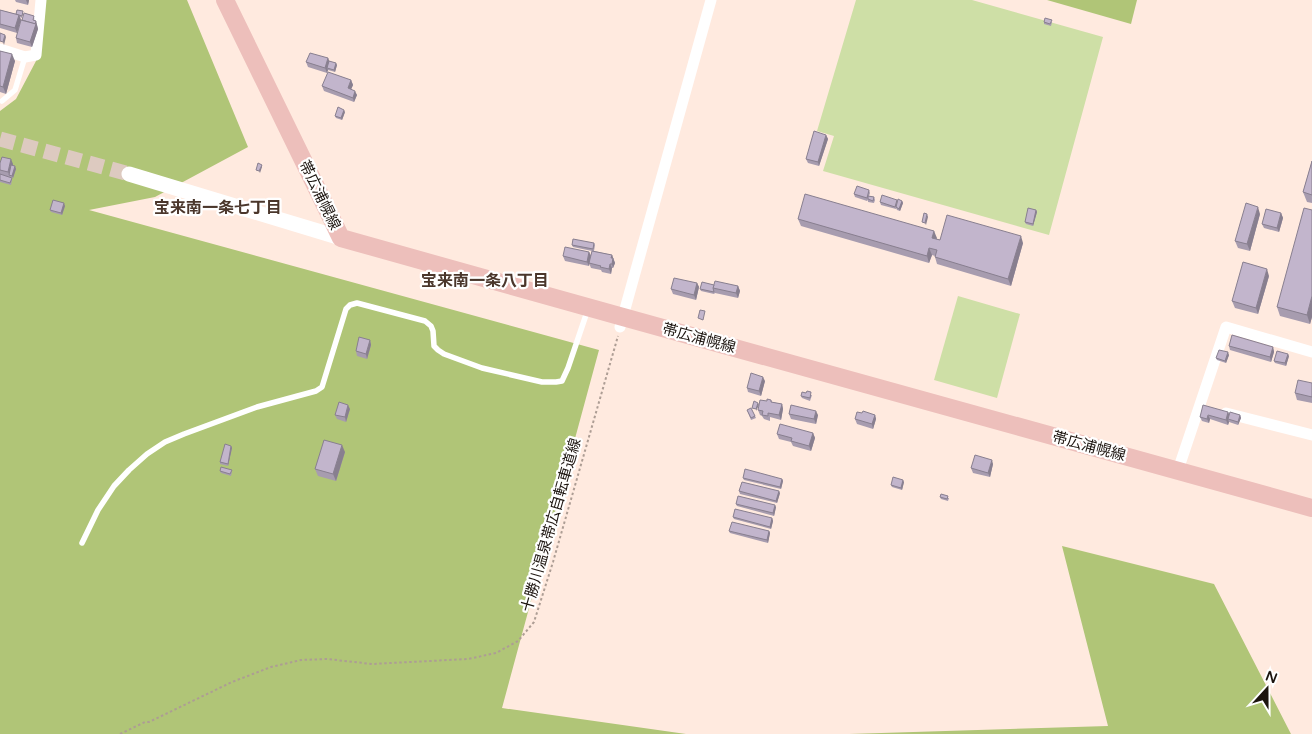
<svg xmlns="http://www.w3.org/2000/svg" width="1312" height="734" viewBox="0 0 1312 734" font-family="'Varela Round','Noto Sans JP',sans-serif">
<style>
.green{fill:#cedfa6}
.forest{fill:#b0c577}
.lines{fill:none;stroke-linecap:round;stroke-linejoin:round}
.secondary-tunnel{stroke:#ddcac0;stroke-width:15;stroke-dasharray:15 8;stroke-linecap:butt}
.path{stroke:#ad9d94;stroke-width:2;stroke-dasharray:2.5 2.5;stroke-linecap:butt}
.lane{stroke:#fff;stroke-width:5.5}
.street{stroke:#fff;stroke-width:11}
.secondary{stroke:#fff;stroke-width:15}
.primary{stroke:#edbfbb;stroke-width:18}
.wall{fill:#a79caf}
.shaded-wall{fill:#887f8f}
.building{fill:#c2b5cc;stroke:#887f8f}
.labels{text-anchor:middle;stroke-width:4.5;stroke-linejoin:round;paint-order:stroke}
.street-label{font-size:15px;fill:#1c140f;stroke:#fff}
.neighbourhood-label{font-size:16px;font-weight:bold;fill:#4a362b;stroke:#fff}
</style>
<rect width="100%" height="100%" fill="#ffeadf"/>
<g class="green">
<polygon points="856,0 972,0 1103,37 1049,235 823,171 834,136 817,131"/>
<polygon points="958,296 1020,314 997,398 934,380"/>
</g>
<g class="forest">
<polygon points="45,0 187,0 248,147 155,197 89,210 599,350 502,708 686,734 0,734 0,111 16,99 36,61"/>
<polygon points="1047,0 1137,0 1131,24"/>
<polygon points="1062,546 1214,584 1291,734 849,734 1108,726"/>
</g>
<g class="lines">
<polyline class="secondary-tunnel" points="0,139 129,174"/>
<polyline class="path" points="120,734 145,722 149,722 232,682 271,667 301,660 327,659 372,664 468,659 496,653 518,641 534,622 553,562 618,336"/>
<g class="lane">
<polyline points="2,101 15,90 25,57"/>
<polyline points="82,543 98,510 114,486 129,470 147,454 165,442 184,434 257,407 316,391 322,387 346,309 350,305 357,303 425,321 431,326 433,331 434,346 438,350 444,354 482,368 542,382 556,382 562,381 568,368 588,309"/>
</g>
<g class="street">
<polyline points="0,49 25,57 36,55 41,0"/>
<polyline points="620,327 711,0"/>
<polyline points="1226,413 1312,435"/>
<polyline points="1178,470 1226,327 1312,352"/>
</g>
<polyline class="secondary" points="129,174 341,238"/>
<polyline class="primary" points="225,0 341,238 623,317 1312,508"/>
</g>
<g class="wall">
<polygon points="15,0 29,0 28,5 16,2"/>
<polygon points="0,10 16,14 23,11 22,18 20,17 21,20 17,33 0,28"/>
<polygon points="35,18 34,20 36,21 38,29 32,47 17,43 16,38"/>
<polygon points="1044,22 1052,22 1051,26 1044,24"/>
<polygon points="0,51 15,61 6,94 0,92"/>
<polygon points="328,58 329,61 337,65 335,72 328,70 327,73 308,67 306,62"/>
<polygon points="351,80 353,85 351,89 357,95 354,102 324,91 322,86"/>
<polygon points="345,112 342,120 336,118 335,116"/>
<polygon points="826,135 828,139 819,166 808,163 806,159"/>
<polygon points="1312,161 1312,203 1307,202 1303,192"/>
<polygon points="0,163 13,164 13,166 16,169 13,178 11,177 12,180 11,185 0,182"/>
<polygon points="869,190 870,193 869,196 874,197 875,200 874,203 868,202 868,200 867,201 855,197 854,194"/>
<polygon points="897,200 898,202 902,201 903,203 900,211 897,210 896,208 896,209 881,205 880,202"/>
<polygon points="65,206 62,215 51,212 50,210"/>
<polygon points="1036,210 1037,212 1033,226 1026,224 1025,222"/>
<polygon points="1312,210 1312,317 1310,324 1280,316 1277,307"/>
<polygon points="1281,213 1283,218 1279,232 1264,228 1262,224"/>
<polygon points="1260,214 1250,251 1238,248 1235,241"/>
<polygon points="798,219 934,231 936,239 940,240 1023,243 1011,286 937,264 935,257 935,256 932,255 929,263 801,226"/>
<polygon points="594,243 595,245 594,251 612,255 615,263 613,268 612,268 611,274 602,272 601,270 591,268 589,263 592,251 573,247 572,245"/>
<polygon points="589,252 591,256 589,266 565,261 563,256"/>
<polygon points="1269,276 1258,314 1235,308 1232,301"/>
<polygon points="697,283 699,287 696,300 673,294 671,289"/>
<polygon points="714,285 738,286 740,291 738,298 715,293 714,294 701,291 700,289"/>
<polygon points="370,340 371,345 367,359 357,356 356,351"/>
<polygon points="1229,346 1273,347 1274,352 1271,362 1230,350"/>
<polygon points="1229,355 1226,363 1217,360 1216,358"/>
<polygon points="1289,356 1286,366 1275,363 1274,361"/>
<polygon points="765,381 761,396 748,392 747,388"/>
<polygon points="1312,383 1312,403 1297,400 1295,393"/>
<polygon points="812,395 810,401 802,398 801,396"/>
<polygon points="771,400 772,402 782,404 783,409 781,420 770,417 770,421 764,419 762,416 760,415 758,410 767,401"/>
<polygon points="350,409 346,422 337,419 335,415"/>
<polygon points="747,410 755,416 756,418 751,420"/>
<polygon points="1228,412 1229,414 1240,415 1241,418 1238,425 1229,422 1228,425 1210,419 1209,423 1202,421 1200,417"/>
<polygon points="862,413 875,415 876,419 873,429 857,424 855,419"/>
<polygon points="789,414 818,415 816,424 791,419"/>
<polygon points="813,433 815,438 811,451 793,446 791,442 779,439 777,434"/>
<polygon points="231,446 232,448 228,466 220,464 220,462"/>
<polygon points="345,452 336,481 318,476 315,469"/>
<polygon points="993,464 990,477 973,473 971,468"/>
<polygon points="220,471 232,472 231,476 221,473"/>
<polygon points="743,478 782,479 783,481 781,489 744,480"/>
<polygon points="904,482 902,490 892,487 891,485"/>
<polygon points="739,491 780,493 777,503 740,494"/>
<polygon points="940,497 949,498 948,501 941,499"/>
<polygon points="736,504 776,507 774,516 737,506"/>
<polygon points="733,517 772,518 773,521 771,529 734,519"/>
<polygon points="729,531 769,531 770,533 768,543 730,533"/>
</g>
<g class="shaded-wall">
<polygon points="26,0 29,0 28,5"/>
<polygon points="19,15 21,20 17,33 15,28"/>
<polygon points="36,21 38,29 32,47 30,42"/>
<polygon points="5,35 6,37 4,45 3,42"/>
<polygon points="12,54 15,61 6,94 3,87"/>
<polygon points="328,58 330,63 327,68 328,70 327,73 325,68"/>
<polygon points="336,63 337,65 335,72 334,70"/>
<polygon points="351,80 353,85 350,92 348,88"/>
<polygon points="355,91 357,95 354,102 353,98"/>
<polygon points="344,110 345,112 342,120 341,118"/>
<polygon points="826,135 828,139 819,166 818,162"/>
<polygon points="11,159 13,164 10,176 8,172"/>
<polygon points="262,165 262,167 260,173 259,171"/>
<polygon points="15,166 16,169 13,178 12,176"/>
<polygon points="902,201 903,203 900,211 899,209"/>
<polygon points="64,203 65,206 62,215 61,213"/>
<polygon points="1258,207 1260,214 1250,251 1247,244"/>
<polygon points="1036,210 1037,212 1033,226 1033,224"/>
<polygon points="1281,213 1283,218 1279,232 1277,228"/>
<polygon points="927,214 928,217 926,225 925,223"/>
<polygon points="934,231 937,238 935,245 932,238"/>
<polygon points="1021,236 1023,243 1011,286 1008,279"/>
<polygon points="929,248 932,255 929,263 927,256"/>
<polygon points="589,252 591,256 589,266 587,262"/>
<polygon points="612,255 615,263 613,268 612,264 611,258"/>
<polygon points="610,264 612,268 611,274 609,269"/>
<polygon points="1267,269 1269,276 1258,314 1256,308"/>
<polygon points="697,283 699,287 696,300 694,295"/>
<polygon points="738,286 740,291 738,298 736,293"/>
<polygon points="1312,296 1312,317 1310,324 1307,315"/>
<polygon points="370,340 371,345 367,359 366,354"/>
<polygon points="1273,347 1274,352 1271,362 1270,357"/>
<polygon points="1228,352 1229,355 1226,363 1225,361"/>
<polygon points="1288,354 1289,356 1286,366 1285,363"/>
<polygon points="763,377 765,381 761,396 759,391"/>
<polygon points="758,403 759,405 756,411 756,409"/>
<polygon points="782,404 783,409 781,420 779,415"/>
<polygon points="348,405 350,409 346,422 345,417"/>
<polygon points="816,411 818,415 816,424 814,419"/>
<polygon points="1228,412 1230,417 1228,419 1229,422 1228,425 1226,420"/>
<polygon points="875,415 876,419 873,429 872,424"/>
<polygon points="1208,415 1210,419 1209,423 1207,419"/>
<polygon points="1240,415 1241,418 1238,425 1238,422"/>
<polygon points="813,433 815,438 811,451 809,446"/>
<polygon points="342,445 345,452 336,481 333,474"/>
<polygon points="231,446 232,448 228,466 228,464"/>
<polygon points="992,460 993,464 990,477 988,473"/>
<polygon points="782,479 783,481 781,489 780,487"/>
<polygon points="903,480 904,482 902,490 901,488"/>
<polygon points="779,491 780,493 777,503 776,501"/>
<polygon points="775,505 776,507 774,516 773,513"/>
<polygon points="772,518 773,521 771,529 770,527"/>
<polygon points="769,531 770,533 768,543 767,540"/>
</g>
<g class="building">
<polygon points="0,10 19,15 15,28 0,24"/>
<polygon points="17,10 23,11 22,16 16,14"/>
<polygon points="24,13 34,16 33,20 36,21 35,24 22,20"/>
<polygon points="1045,18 1052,20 1050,24 1044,22"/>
<polygon points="21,20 36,24 30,42 16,38"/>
<polygon points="0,33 5,35 3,42 0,41"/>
<polygon points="0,51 12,54 3,87 0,86"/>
<polygon points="310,53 328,58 325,68 306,62"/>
<polygon points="329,61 336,63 334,70 327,68"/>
<polygon points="328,72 351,80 348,88 355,91 353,98 322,86"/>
<polygon points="338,107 344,110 341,118 335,116"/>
<polygon points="814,131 826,135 818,162 806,159"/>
<polygon points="2,157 11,159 8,172 0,170 0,163"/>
<polygon points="1312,161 1312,195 1303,192"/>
<polygon points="258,163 262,165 259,171 256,170"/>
<polygon points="11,165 15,166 12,176 9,175"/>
<polygon points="0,175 0,174 12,178 10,183 0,180"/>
<polygon points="857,186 869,190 867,198 854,194"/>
<polygon points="805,194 934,231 932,238 940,240 947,215 1021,236 1008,279 935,257 937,250 929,248 927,256 798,219"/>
<polygon points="882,195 897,200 895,207 880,202"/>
<polygon points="868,196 874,197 873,201 868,199"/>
<polygon points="898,199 902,201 899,209 896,207"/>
<polygon points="53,200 64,203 61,213 50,210"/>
<polygon points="1246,203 1258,207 1247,244 1235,241"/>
<polygon points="1028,208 1036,210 1033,224 1025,222"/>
<polygon points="1304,208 1312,210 1312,296 1307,315 1277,307"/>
<polygon points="1266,209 1281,213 1277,228 1262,224"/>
<polygon points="924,213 927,214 925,223 922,222"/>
<polygon points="573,239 594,243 593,249 572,245"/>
<polygon points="565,247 589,252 587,262 563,256"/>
<polygon points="592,251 612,255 611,258 613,258 612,264 610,264 609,269 600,267 601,266 589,263"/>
<polygon points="1243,262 1267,269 1256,308 1232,301"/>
<polygon points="674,278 697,283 694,295 671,289"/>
<polygon points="715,281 738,286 736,293 713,288"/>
<polygon points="702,282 714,285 713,288 714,292 700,289"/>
<polygon points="700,310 705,311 703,320 698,318"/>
<polygon points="1232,335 1273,347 1270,357 1229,346"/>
<polygon points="359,337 370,340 366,354 356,351"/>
<polygon points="1219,350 1228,352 1225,361 1216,358"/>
<polygon points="1277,351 1288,354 1285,363 1274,361"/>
<polygon points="751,373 763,377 759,391 747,388"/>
<polygon points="1298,380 1312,383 1312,397 1295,393"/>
<polygon points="807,391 811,392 810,398 801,396 802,392 806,393"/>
<polygon points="767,399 771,400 771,402 782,404 779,415 768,413 768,416 762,415 763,411 758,410 760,400 767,401"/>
<polygon points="754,401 758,403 756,409 752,408"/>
<polygon points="339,402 348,405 345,417 335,415"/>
<polygon points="791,405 816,411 814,419 789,414"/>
<polygon points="1203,405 1228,412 1226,420 1208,415 1207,419 1200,417"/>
<polygon points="751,408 755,416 751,418 747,410"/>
<polygon points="863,411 875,415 872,424 855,419 857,412 862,413"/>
<polygon points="1230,412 1240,415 1238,422 1228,419"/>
<polygon points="780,424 813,433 809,446 791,441 792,438 777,434"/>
<polygon points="324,440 342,445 333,474 315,469"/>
<polygon points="225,444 231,446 228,464 220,462"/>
<polygon points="975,455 992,460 988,473 971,468"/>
<polygon points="221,467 232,470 230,474 220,471"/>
<polygon points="745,469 782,479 780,487 743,478"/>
<polygon points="893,477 903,480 901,488 891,485"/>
<polygon points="742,482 779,491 776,501 739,491"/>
<polygon points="941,494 948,496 947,499 940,497"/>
<polygon points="738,496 775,505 773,513 736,504"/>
<polygon points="735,509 772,518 770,527 733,517"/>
<polygon points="732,522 769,531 767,540 729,531"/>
</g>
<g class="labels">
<g class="street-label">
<text transform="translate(320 195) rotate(64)" y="5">帯広浦幌線</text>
<text transform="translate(699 338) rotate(15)" y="5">帯広浦幌線</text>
<text transform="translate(1089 446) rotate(15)" y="5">帯広浦幌線</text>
<text transform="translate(551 525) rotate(-74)" y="5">十勝川温泉帯広自転車道線</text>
</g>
<g class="neighbourhood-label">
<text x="218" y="213">宝来南一条七丁目</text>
<text x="485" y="286">宝来南一条八丁目</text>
</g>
</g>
<g transform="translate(1267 689) rotate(21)" stroke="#ffffff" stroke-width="4" paint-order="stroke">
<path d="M0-4L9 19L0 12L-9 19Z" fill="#1c140f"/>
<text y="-8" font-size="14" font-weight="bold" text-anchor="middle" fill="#1c140f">N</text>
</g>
</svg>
